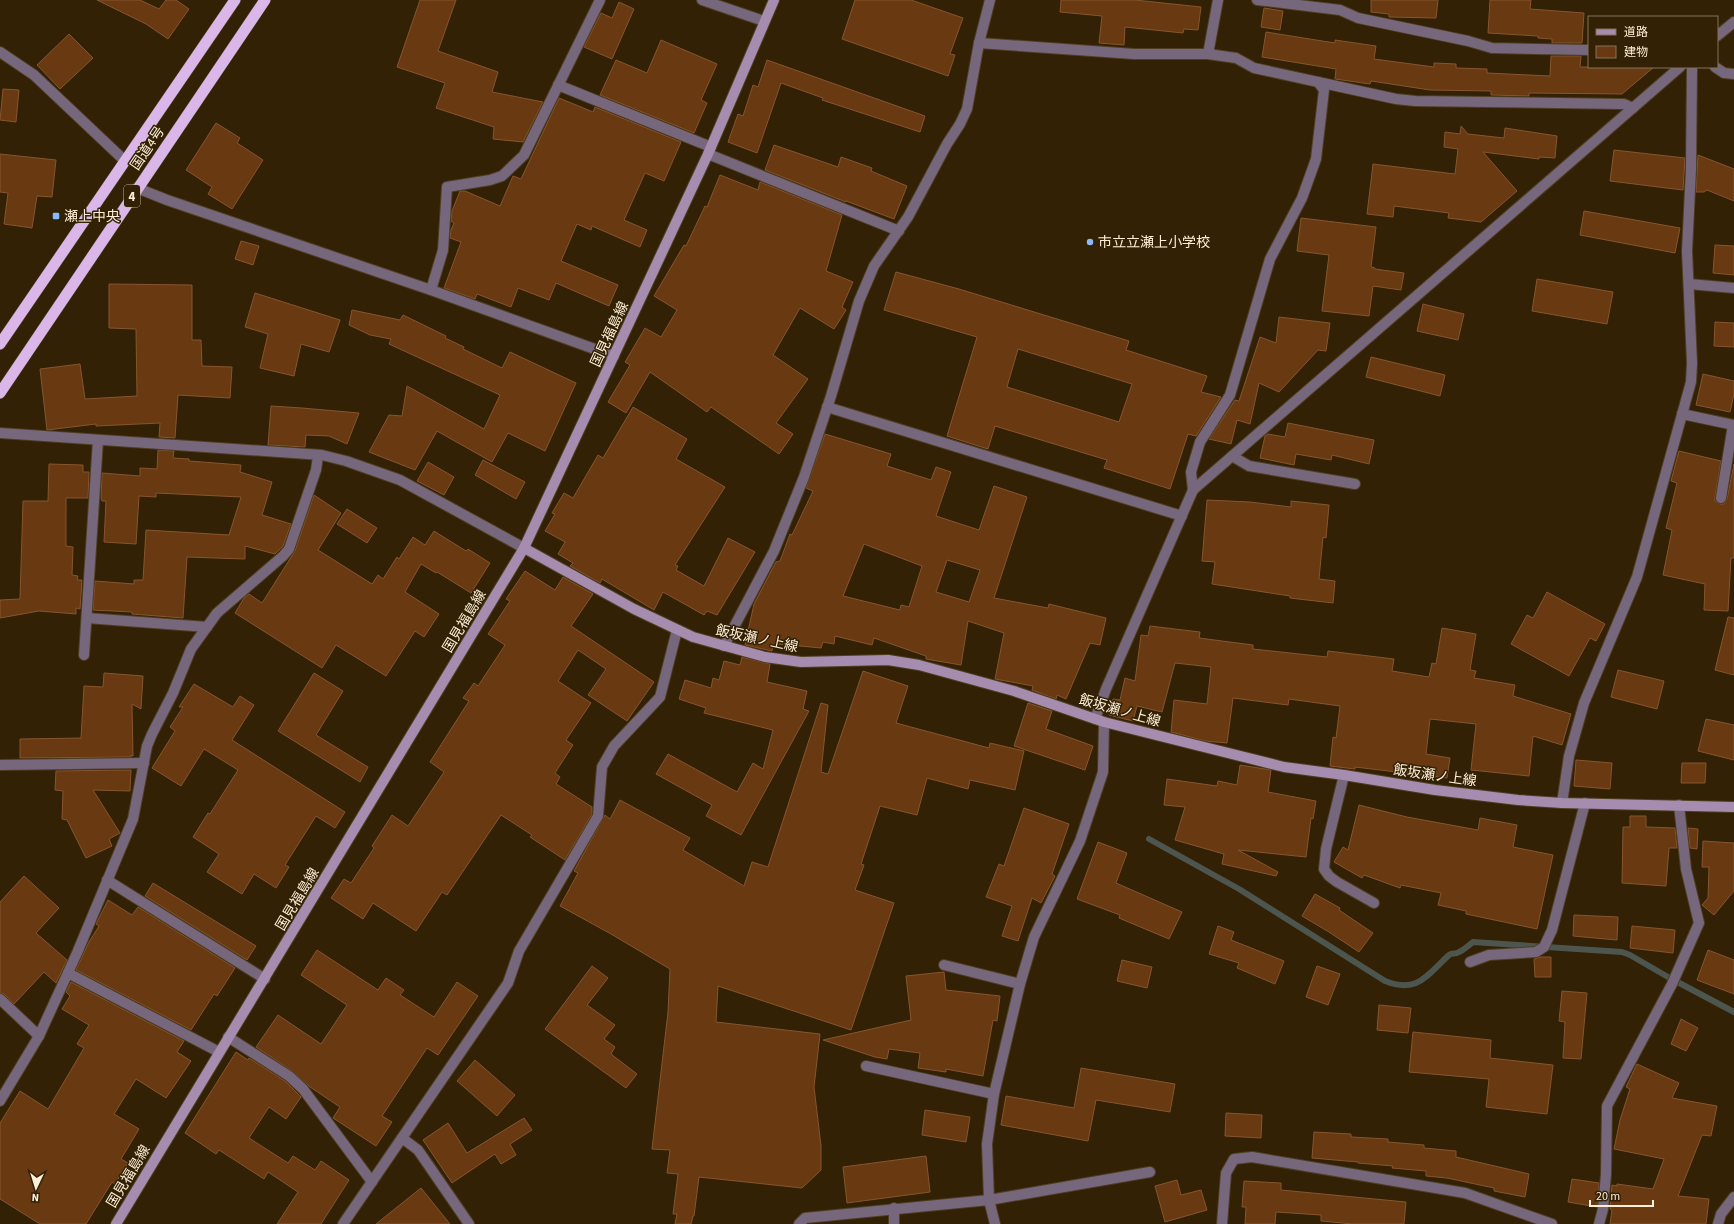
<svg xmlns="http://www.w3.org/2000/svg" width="1734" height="1224" viewBox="0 0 1734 1224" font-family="'Source Sans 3','Noto Sans JP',sans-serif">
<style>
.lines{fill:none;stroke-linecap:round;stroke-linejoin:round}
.stream{stroke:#4c564f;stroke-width:6}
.building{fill:#693a12;stroke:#86552f;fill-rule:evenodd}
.minor-casing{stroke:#4e3e22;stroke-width:12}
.secondary-casing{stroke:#4e3e22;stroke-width:12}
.trunk-casing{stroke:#4e3e22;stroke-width:12}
.minor{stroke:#77677d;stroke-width:10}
.secondary{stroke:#a68daf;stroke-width:10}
.trunk{stroke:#dab7e8;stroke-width:11}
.poi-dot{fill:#8abafc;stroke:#322104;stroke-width:1.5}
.labels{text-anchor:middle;stroke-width:3;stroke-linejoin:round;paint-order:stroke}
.shield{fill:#322104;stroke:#c0b098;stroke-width:1}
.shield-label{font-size:13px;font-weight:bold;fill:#fdeed7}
.street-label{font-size:14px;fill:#fdeed7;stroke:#322104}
.poi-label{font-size:14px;fill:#fdeed7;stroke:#322104;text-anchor:start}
</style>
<rect width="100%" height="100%" fill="#322104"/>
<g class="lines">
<path class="stream" d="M1149 839 1239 889 1385 981C1418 994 1427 975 1449 955 1451 953 1454 954 1457 953 1463 951 1468 946 1473 942L1622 952 1630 955 1668 977 1734 1012"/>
</g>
<g class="building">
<polygon points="97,0 140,0 159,9 166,0 176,0 189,9 168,39 146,24"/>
<polygon points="420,0 456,0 438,51 498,72 492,92 543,102 523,142 493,139 494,127 436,108 445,83 397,67"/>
<polygon points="855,0 911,0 963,18 950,54 955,55 948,76 842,39"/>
<polygon points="1061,0 1135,0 1201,7 1198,30 1184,29 1183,33 1125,27 1124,45 1099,43 1102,16 1060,12"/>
<polygon points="1371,0 1438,0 1436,18 1389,17 1389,14 1371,12"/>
<polygon points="1490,0 1531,0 1530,9 1584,13 1582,43 1552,43 1552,39 1538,38 1538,36 1488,33"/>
<polygon points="619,2 634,9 612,59 584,47 601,13 612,18"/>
<polygon points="1264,8 1283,11 1280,30 1261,27"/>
<polygon points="1266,32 1335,43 1335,40 1376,46 1374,59 1434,67 1434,63 1456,64 1456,68 1487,69 1487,73 1550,76 1551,56 1581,56 1580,67 1654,67 1622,94 1529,93 1529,96 1491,95 1491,91 1430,90 1371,81 1370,84 1335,79 1336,69 1262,57"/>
<polygon points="69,34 93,58 60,89 37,65"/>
<polygon points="661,40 717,64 701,100 707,103 694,133 600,95 616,60 647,73"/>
<polygon points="767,60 925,116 920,132 822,100 823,98 781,83 757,153 728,142 738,114 743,116 753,85 758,87"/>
<polygon points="3,89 19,90 16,122 0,120"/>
<polygon points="559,98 593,112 595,107 681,142 664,181 645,173 624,220 647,230 640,247 592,226 591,230 577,224 561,261 618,285 609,306 556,283 549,300 518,288 511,307 477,294 475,299 444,288 461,242 450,238 451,230 454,223 451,221 452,211 460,191 465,191 500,206 513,176 521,179"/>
<polygon points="216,123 240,138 237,143 263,160 232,209 208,194 212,187 186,170"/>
<polygon points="1461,126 1468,134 1504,138 1505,128 1557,136 1555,158 1539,157 1539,159 1483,152 1517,191 1481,222 1448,218 1449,213 1394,206 1393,217 1367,214 1373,164 1455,174 1458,149 1444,147 1445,132 1460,134"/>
<polygon points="774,145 838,167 841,157 872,168 871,171 907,186 894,219 846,201 846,202 765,170"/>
<polygon points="1614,150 1685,158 1683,190 1610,181"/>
<polygon points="0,154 56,160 52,197 37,196 32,228 4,224 8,193 0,192"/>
<polygon points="1698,155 1734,169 1734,201 1707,190 1704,192 1696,192"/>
<polygon points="720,175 758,190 760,182 842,215 826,271 853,282 842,307 846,310 834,329 800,308 773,355 808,379 776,423 793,434 779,454 711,407 707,412 650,372 626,413 608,402 630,365 625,362 645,328 661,337 677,310 654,296 684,245 686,246 705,206 707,207"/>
<polygon points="1584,211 1680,228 1675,253 1580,235"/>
<polygon points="1301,218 1376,227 1371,267 1375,268 1375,269 1404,273 1401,290 1373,286 1369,316 1322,311 1329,255 1297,251"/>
<polygon points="241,241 259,246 253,265 235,259"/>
<polygon points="1715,245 1734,246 1734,275 1713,273"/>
<path d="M896 272 959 289 1129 341 1126 350 1207 376 1201 392 1221 397 1196 436 1188 434 1170 489 1104 468 1107 460 995 426 988 449 947 436 977 337 884 310ZM1018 349 1132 384 1119 422 1007 387Z"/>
<polygon points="1537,279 1613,292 1607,324 1532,311"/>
<polygon points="109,284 192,285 192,340 201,340 202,366 232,367 230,398 178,395 175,438 159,437 160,423 96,426 96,424 47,430 40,369 80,364 85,399 137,396 136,329 109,328"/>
<polygon points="255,293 340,320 329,352 301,344 294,376 260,368 268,334 245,327"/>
<polygon points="1423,304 1464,314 1458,340 1417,331"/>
<polygon points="352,310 400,320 403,315 446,336 445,338 464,347 463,349 502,368 510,352 576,383 545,451 508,433 492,462 437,431 415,470 369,452 389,415 402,416 407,386 484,429 500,395 389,344 391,339 370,335 349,325"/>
<polygon points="1279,317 1330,323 1326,351 1318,350 1279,392 1259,383 1250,424 1237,420 1231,444 1209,439 1235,400 1239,401 1260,337 1276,343"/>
<polygon points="1715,322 1734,323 1734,347 1714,346"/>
<polygon points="1371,357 1445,375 1440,396 1366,377"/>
<polygon points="1703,374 1734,381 1734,394 1730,412 1696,405"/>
<polygon points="271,406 302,408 359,413 347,444 329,436 306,435 305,447 268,445"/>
<polygon points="633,407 687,439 676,459 725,487 675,565 678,566 676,570 704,586 728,538 755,552 717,615 707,611 704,615 663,592 654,610 602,579 600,583 570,566 573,563 558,554 565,542 545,531 555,514 552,513 564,493 573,498 598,455 603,458"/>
<polygon points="1288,423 1374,440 1369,464 1332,455 1331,460 1296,454 1294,465 1260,458 1265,436 1268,434 1285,437"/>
<path d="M825 434 891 454 887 466 931 480 936 467 951 472 936 516 979 530 994 486 1027 497 994 598 1048 608 1049 604 1106 618 1100 645 1090 643 1066 699 1057 695 1056 699 1032 690 1033 686 995 679 1004 633 968 621 961 665 926 659V656L874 638 872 645 835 636 834 644 823 642 821 648 779 644 778 648 773 647 772 651 745 645 754 604 776 562 780 561 790 534 792 535 813 491 806 488ZM864 544 922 566 909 607 901 605 900 610 843 596ZM947 560 980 570 969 602 936 592Z"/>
<polygon points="158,450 174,451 173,458 189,459 189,461 241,465 240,472 272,482 262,515 291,524 283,546 275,554 245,546 245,559 187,557 183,618 132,614 132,612 93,610 95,581 134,584 134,580 143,580 146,530 229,535 241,497 156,493 156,497 139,496 136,544 104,542 106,501 102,501 101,498 102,473 140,476 140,468 157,469"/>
<polygon points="1679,451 1721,461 1715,497 1715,501 1720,504 1724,504 1727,499 1734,464 1734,558 1731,558 1728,611 1704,610 1705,584 1663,575 1672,530 1666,528 1677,483 1671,481"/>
<polygon points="483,460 525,482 516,499 475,475"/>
<polygon points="428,462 454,477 444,495 417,481"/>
<polygon points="49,464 83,465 83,472 89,472 88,498 66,498 66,546 73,547 72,575 78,576 77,580 82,580 80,609 76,608 76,614 39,611 0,618 0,600 20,599 23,501 48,501"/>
<polygon points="314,495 341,513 318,550 372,584 378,575 383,579 397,557 399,559 413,537 425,545 434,531 466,551 468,549 490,563 471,593 437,572 436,573 421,564 405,592 439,614 424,637 415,631 386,676 336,645 322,668 235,613 244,598 249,594 262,603 295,551"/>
<polygon points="1207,500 1250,502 1291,507 1291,501 1329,505 1326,538 1323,537 1319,579 1335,581 1333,603 1290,598 1290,596 1212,584 1215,562 1202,561"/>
<polygon points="347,509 377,528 367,543 337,524"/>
<polygon points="525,571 555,590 563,577 593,594 571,626 654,682 627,721 588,695 606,669 578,650 558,681 591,703 566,740 573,745 555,773 560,777 556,784 592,807 592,814 565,860 530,837 532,835 501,815 447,895 442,892 416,931 373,903 363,919 331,898 344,879 351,883 374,848 372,846 392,815 408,826 444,772 430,762 469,701 463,698 474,683 478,686 505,645 488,634 510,601 506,599"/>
<polygon points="1547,592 1605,624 1596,641 1590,638 1569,676 1511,644 1527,615 1533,618"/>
<polygon points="1728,617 1734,618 1734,675 1715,670"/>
<polygon points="1150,626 1200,632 1199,638 1253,645 1253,649 1327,657 1328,651 1394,659 1392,671 1429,677 1432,663 1436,664 1442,628 1476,634 1470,670 1476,671 1474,678 1515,685 1513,696 1571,714 1562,745 1533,736 1529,776 1471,770 1476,724 1430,719 1426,754 1450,758 1447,778 1355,767 1355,769 1330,766 1333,737 1336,738 1340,706 1289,699 1288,705 1233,698 1227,743 1205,741 1171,732 1174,700 1207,704 1211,667 1175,663 1162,712 1137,706 1133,721 1109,715 1113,699 1120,700 1125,678 1135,681 1141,635 1148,636"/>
<polygon points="742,657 770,664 767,682 807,691 803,709 809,711 741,835 706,816 712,805 656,774 668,754 737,792 753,763 763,769 773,730 704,713 706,708 679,699 685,680 711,688 713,678 719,680 724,661 740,665"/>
<polygon points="1618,670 1664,681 1657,709 1611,697"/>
<polygon points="863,671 908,686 896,723 989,748 990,743 1024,751 1015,790 970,780 968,789 927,778 917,815 880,806 861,864 864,865 855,890 894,903 851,1030 718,986 716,1022 820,1034 814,1087 821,1146 821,1170 802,1188 699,1177 694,1216 693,1216 691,1224 675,1224 677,1214 673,1214 678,1174 667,1173 670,1150 652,1149 668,1012 670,969 611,934 560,906 578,873 574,871 605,815 610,819 620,800 690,838 683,850 744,886 752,862 768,867 821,703 828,705 821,772 828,774"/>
<polygon points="104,673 143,676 141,709 132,704 133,756 131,755 131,757 20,758 20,739 81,738 84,686 103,687"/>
<polygon points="314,673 343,691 316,735 368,767 360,782 278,731"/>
<polygon points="194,684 233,707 240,696 254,705 232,740 345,812 335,828 316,816 285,865 289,867 276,888 254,874 242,894 207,872 219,854 193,837 208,813 210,814 238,770 204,749 181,786 152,768 175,731 170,727 183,707 179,707"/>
<polygon points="1028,703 1052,711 1046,729 1093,746 1085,770 1014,746"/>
<polygon points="1706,719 1734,725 1734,760 1698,751"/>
<polygon points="1576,760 1612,763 1610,789 1574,786"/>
<polygon points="1682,763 1706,763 1705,783 1681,783"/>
<polygon points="1240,765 1271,770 1268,792 1316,801 1313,819 1311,818 1306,857 1238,850 1278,872 1276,876 1222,864 1224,854 1175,840 1185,807 1164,805 1167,779 1217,786 1218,781 1237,785"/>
<polygon points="131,770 130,791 93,790 120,833 109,839 112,846 86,858 67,820 62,819 63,791 55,790 56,771"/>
<polygon points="1359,805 1407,817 1478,830 1480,818 1517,825 1513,847 1553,855 1537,929 1466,914 1466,911 1438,905 1441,893 1401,885 1400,888 1364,875 1362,878 1334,862 1343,847 1348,850"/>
<polygon points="1024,808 1069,824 1052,874 1055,876 1041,903 1032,898 1018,941 1002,936 1012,906 986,897 999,864 1004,866"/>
<polygon points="1630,816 1646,816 1646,827 1675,828 1677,848 1669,848 1666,886 1622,883 1623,827 1630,827"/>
<polygon points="1688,828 1698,829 1697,849 1690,848"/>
<polygon points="1703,841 1734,843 1734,891 1714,915 1702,905 1708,898 1709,867 1702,867"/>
<polygon points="1098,842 1127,853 1116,883 1182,912 1169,939 1119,918 1120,915 1077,899"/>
<polygon points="24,876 59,908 36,933 67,960 56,983 44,972 14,1004 4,994 0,993 0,902"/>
<polygon points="153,883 256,946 247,960 145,896"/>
<polygon points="1315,894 1340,908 1339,910 1373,933 1359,952 1329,932 1302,916"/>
<polygon points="108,900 132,915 138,907 235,968 217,996 214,994 191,1030 76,970 89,942 99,926 96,924"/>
<polygon points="1574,915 1618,917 1617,940 1573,936"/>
<polygon points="1218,926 1234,932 1231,940 1284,961 1275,984 1237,968 1239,963 1209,954"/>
<polygon points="1632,926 1675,930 1673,953 1630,948"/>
<polygon points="317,950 378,990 386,978 404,990 400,995 434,1017 457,982 478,996 438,1055 427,1048 382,1116 392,1122 376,1146 333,1118 340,1107 310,1087 292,1071 256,1047 278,1015 321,1044 347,1005 301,975"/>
<polygon points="1708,950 1734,960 1734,994 1697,980"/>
<polygon points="1540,957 1551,957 1551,977 1535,977 1534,959"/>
<polygon points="1122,960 1152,967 1147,988 1117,981"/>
<polygon points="592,966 608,978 587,1005 615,1025 604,1039 615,1047 611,1054 637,1074 626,1088 545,1029"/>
<polygon points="1317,966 1340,974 1328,1005 1306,997"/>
<polygon points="944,972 946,990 1000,996 997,1021 993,1020 983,1076 946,1069 946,1072 918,1068 920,1053 889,1049 887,1059 875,1057 823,1040 911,1020 906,976"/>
<polygon points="71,982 184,1041 177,1052 191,1061 166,1098 136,1079 114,1114 139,1129 121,1159 128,1163 115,1184 112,1182 86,1224 40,1224 0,1199 0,1123 20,1091 48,1109 84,1048 77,1044 89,1025 62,1009 70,996 66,992"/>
<polygon points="1562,991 1587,993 1581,1059 1563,1058 1565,1022 1559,1021"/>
<polygon points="1379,1005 1411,1008 1408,1033 1377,1030"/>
<polygon points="1681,1019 1698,1028 1686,1051 1671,1044"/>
<polygon points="1413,1032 1491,1040 1490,1058 1553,1065 1547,1114 1486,1107 1489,1079 1409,1072"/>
<polygon points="236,1052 248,1060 249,1058 285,1081 301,1097 286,1119 269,1107 249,1138 288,1163 293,1156 315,1170 321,1161 349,1180 321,1224 277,1224 298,1192 268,1172 264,1179 219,1150 216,1154 185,1133"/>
<polygon points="475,1060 515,1095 497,1116 457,1081"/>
<polygon points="1637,1064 1679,1083 1672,1098 1717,1106 1711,1136 1702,1135 1678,1196 1709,1199 1706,1224 1610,1224 1612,1210 1610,1209 1612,1185 1617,1186 1617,1184 1653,1189 1664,1159 1614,1149 1620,1120 1630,1089 1626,1087"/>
<polygon points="1081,1068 1175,1084 1170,1112 1096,1100 1088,1141 1001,1125 1006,1096 1074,1108"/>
<polygon points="925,1110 970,1117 966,1142 922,1135"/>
<polygon points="1226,1113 1262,1115 1261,1138 1225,1136"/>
<polygon points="524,1118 532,1130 510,1144 516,1155 501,1164 495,1154 452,1183 423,1140 448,1123 467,1153"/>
<polygon points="1314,1132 1351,1134 1351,1137 1388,1139 1388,1142 1424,1145 1424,1148 1456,1151 1456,1157 1529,1174 1525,1197 1494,1191 1494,1188 1447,1178 1426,1176 1426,1171 1392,1168 1393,1166 1358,1163 1358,1162 1312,1158"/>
<polygon points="926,1156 930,1192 847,1203 843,1167"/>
<polygon points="1572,1179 1599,1183 1597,1207 1568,1202"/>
<polygon points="1177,1180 1181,1195 1201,1190 1207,1210 1165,1222 1155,1186"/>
<polygon points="1244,1181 1281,1183 1281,1190 1406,1202 1404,1224 1353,1224 1321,1221 1321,1215 1276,1212 1275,1224 1245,1224 1246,1207 1242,1207"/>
<polygon points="421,1188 450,1224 376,1224"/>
</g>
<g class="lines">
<defs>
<g id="minor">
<polyline points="702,0 764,21"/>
<polyline points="1257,0 1340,10 1358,18 1468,41 1492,48 1589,50"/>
<polyline points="1717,36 1734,22"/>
<polyline points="979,43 1134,54 1208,54 1236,58 1254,68 1318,82 1324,90 1316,159 1302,198 1270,259 1230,395 1200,442 1191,472 1193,490"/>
<polyline points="0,52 34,75 125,161"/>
<polyline points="1208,54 1218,0"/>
<polyline points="1715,67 1724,73 1734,74"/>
<polyline points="1318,82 1396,99 1415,101 1624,104 1633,108"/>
<polyline points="558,85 711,147"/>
<polyline points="708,154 899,231"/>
<polyline points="137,188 167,200 431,290 614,356"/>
<polyline points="1689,284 1734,288"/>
<polyline points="431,290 443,250 447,187 490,180 502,176 524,155 600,0"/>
<polyline points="827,407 1182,516"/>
<polyline points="1682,414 1734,425"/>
<polyline points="0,433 322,455 346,461 400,480 524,548"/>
<polyline points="1232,456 1249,466 1355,484"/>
<polyline points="1721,498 1733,425"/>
<polyline points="87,618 207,627"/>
<polyline points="724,646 774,551 804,477 831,396 859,301 874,266 908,217 947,144 960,124 967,109 979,43 990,0"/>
<polyline points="84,655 98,440"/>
<polyline points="1095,719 1106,689 1193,490 1680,67"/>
<polyline points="0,765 144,763"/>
<polyline points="1344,775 1326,849 1324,869 1329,876 1337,882 1374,903"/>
<polyline points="1562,803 1569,756 1584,703 1637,577 1691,382 1692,363 1687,251 1691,169 1692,67"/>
<polyline points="107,880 265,979"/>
<polyline points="1470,962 1489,955 1536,952 1544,947 1552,930 1585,803"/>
<polyline points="944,965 1020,984"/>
<polyline points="68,973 219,1052"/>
<polyline points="0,999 39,1036"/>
<polyline points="228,1037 289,1076 303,1089 372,1182"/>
<polyline points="866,1066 994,1094"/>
<polyline points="0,1101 39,1036 77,953 133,819 147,746 152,734 173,693 191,649 217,613 283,556 289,549 316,470 318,456"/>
<polyline points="402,1138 418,1150 469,1224"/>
<polyline points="343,1224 508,983 519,951 598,816 602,767 614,746 660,697 677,630"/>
<polyline points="799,1224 805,1218 989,1200 1150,1172"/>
<polyline points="894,1224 894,1208"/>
<polyline points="995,1224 989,1200 987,1144 994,1094 1020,984 1034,937 1080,841 1103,772 1104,722"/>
<polyline points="1222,1224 1226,1173 1234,1159 1252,1157 1465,1193 1552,1224"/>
<polyline points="1599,1224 1603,1209 1606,1174 1607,1106 1672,984 1699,923 1686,869 1679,805"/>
<polyline points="1718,1224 1721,1214 1734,1197"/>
</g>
<g id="secondary">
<polyline points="524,548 634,609 693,637 765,657 801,662 888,660 919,665 1014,691 1104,722 1284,767 1344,775 1435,790 1518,800 1562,803 1734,807"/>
<polyline points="116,1224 524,548 708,154 774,0"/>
</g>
<g id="trunk">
<polyline points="0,344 235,0"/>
<polyline points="0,393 265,0"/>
</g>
</defs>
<use href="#minor" class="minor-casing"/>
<use href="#secondary" class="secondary-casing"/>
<use href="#trunk" class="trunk-casing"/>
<use href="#minor" class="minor"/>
<use href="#secondary" class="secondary"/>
<use href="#trunk" class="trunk"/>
</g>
<g class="poi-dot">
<rect x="52" y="212" width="8" height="8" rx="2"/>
<circle cx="1090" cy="242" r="4"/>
</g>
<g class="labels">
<rect class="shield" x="124" y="185" width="16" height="22" rx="3"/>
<g class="shield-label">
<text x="132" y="201">4</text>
</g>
<g class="street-label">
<text transform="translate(147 148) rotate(-56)" y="5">国道4号</text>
<text transform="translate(609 334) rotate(-65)" y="5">国見福島線</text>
<text transform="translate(464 621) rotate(-59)" y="5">国見福島線</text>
<text transform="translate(757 638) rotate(12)" y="5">飯坂瀬ノ上線</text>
<text transform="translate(1120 710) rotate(16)" y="5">飯坂瀬ノ上線</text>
<text transform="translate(1435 775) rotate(8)" y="5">飯坂瀬ノ上線</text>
<text transform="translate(297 899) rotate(-59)" y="5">国見福島線</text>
<text transform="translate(128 1176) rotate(-59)" y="5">国見福島線</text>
</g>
<g class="poi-label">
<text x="64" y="221">瀬上中央</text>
<text x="1098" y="247">市立立瀬上小学校</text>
</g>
</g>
<rect x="1588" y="16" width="130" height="52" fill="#322104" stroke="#837358"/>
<rect x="1596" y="29" width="20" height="6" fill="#a68daf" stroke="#837358"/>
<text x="1624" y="36" font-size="12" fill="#fdeed7">道路</text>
<rect x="1596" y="46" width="20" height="12" fill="#693a12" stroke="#837358"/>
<text x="1624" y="56" font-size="12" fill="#fdeed7">建物</text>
<g transform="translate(36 1188) rotate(184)" stroke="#322104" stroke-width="3" paint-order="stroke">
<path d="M0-3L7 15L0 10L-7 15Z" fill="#fdeed7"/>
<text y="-6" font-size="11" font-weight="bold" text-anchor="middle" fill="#fdeed7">N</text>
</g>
<path d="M1590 1200v6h63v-6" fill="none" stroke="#fdeed7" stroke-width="2"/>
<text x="1596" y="1200" font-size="12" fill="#fdeed7" stroke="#322104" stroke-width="3" paint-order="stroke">20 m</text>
</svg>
